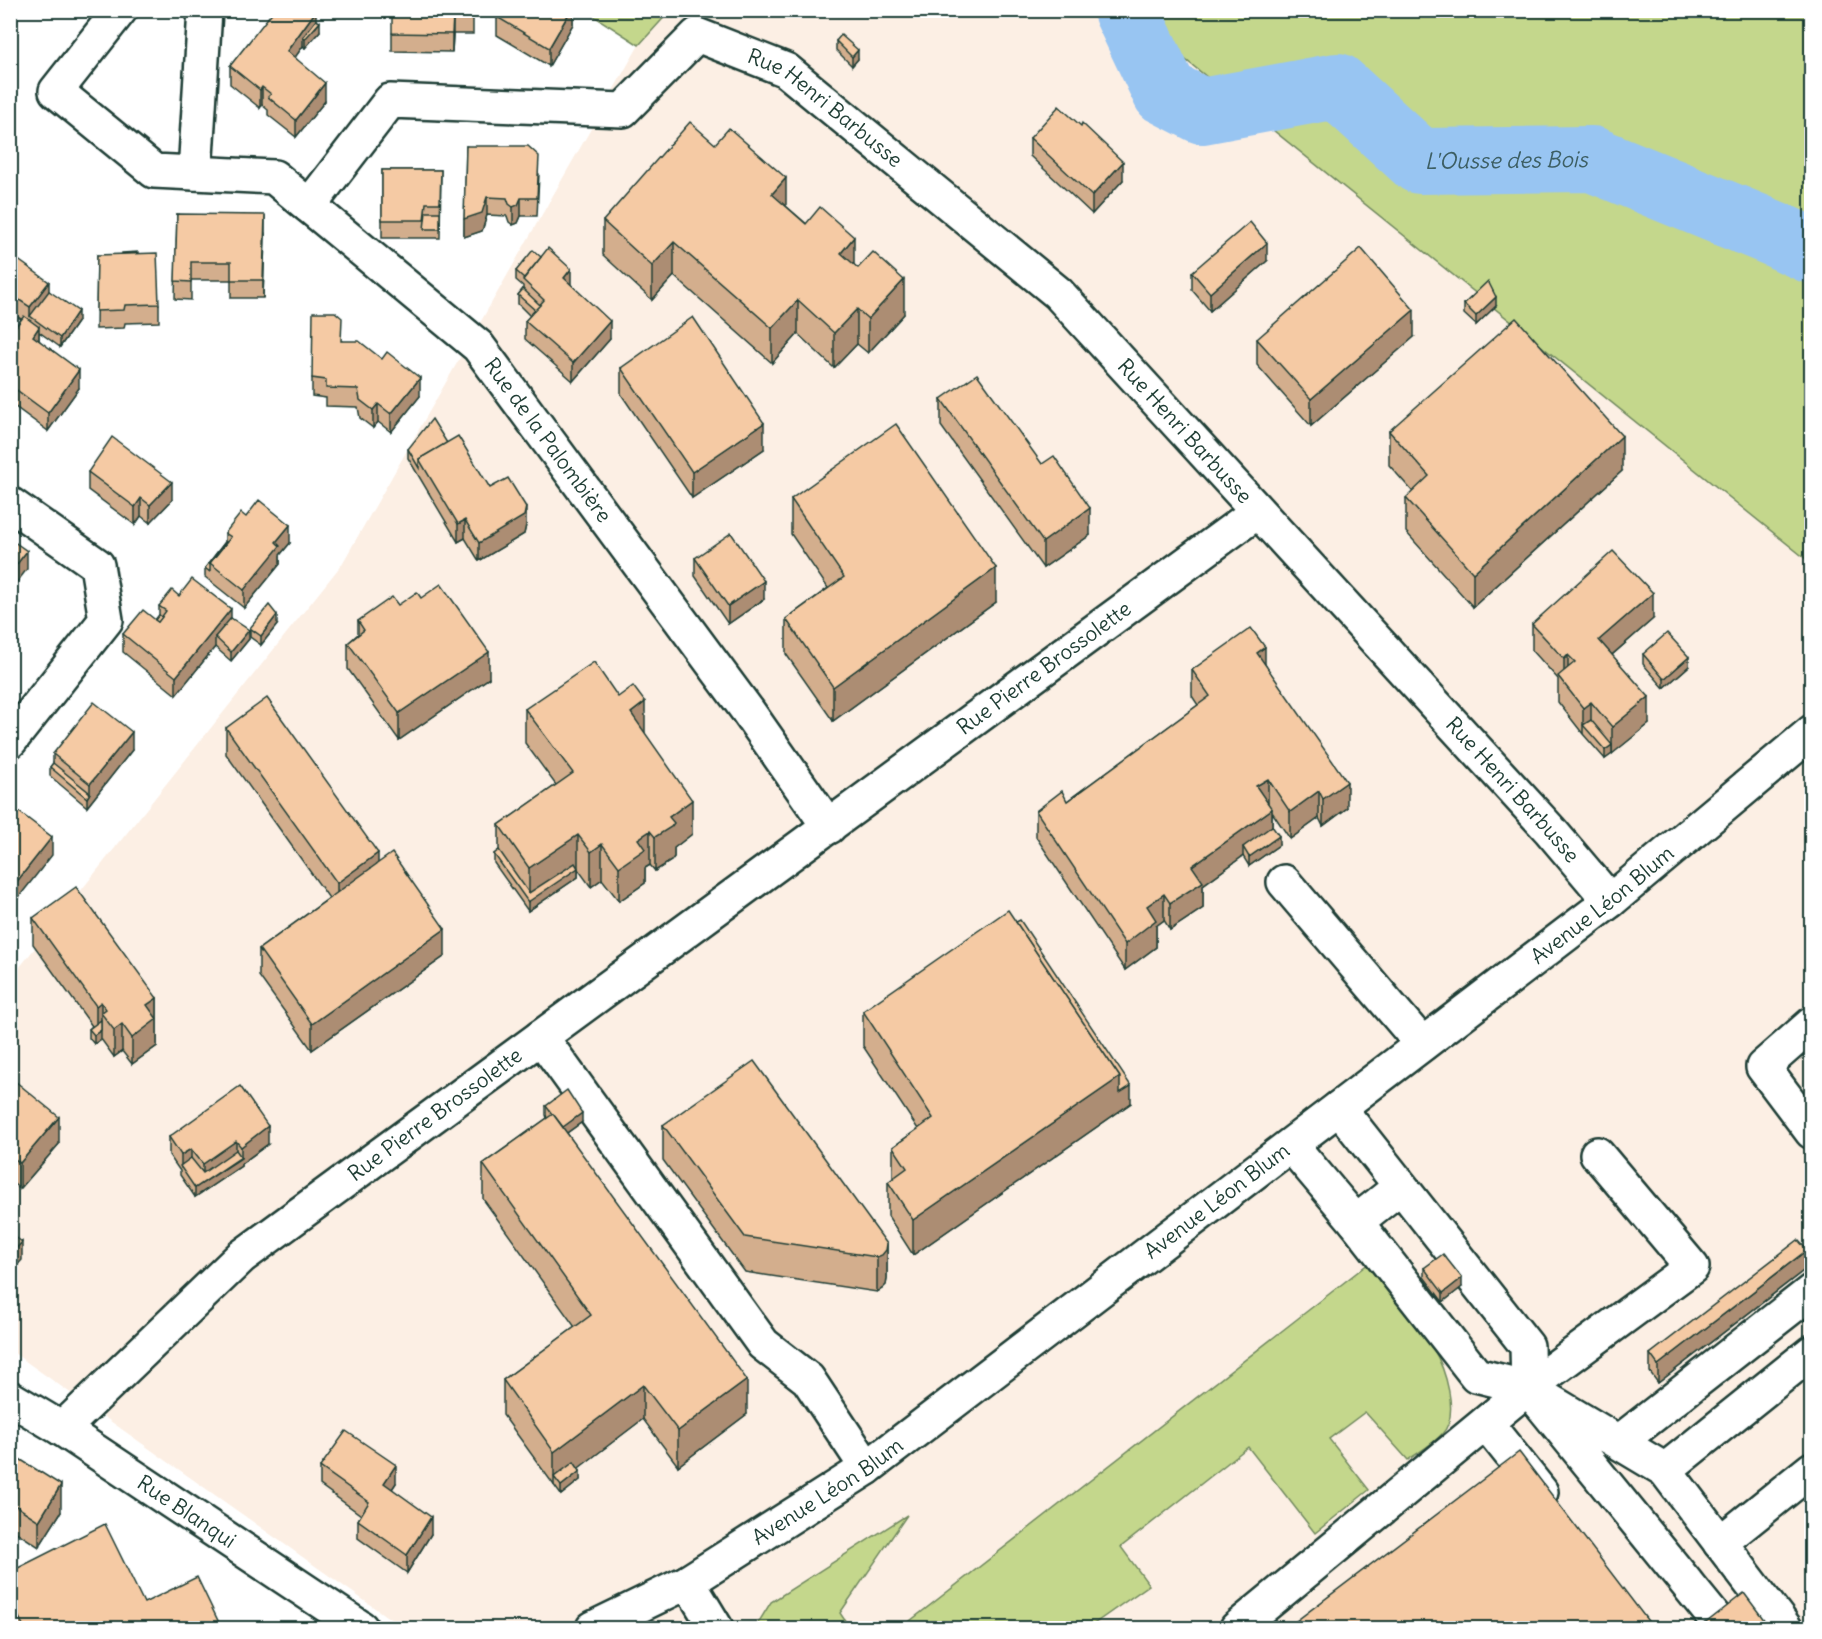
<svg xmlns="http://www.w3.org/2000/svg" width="1822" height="1639" viewBox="0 0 1822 1639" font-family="Delius,sans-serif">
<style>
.built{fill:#fcefe4}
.green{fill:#c4d78c;stroke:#728a60;stroke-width:1.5}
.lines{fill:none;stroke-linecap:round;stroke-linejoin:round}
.river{stroke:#98c5f2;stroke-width:66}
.minor-casing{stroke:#1f3d34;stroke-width:38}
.minor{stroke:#fff;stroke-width:33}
.wall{fill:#d3ae8d;stroke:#1f3d34;stroke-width:1.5}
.shaded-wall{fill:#ac8d73;stroke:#1f3d34;stroke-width:1.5}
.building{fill:#f5caa4;stroke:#1f3d34;stroke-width:1.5}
.labels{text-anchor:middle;stroke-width:5;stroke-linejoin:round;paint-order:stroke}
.street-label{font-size:21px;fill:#1f3d34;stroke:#fff}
.water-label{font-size:22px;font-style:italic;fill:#3d5f64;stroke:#fff}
</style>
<rect width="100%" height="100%" fill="#fff"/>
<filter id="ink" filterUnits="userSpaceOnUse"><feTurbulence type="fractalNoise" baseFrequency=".0167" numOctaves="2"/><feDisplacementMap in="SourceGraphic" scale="12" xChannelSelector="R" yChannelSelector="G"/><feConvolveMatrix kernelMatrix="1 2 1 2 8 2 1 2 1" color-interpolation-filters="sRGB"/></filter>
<g filter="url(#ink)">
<polygon class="built" points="670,11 1125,11 1811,563 1811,1628 403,1628 11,1351 11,978 342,564 639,45"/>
<g class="green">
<polygon points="586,11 670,11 639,45"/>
<polygon points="1125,11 1811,11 1811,563"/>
<path d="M1369 1263 1433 1348C1444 1367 1461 1414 1442 1434 1433 1444 1419 1452 1408 1460L1365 1412 1329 1439 1369 1490 1315 1533 1248 1447 1121 1547 1149 1585 1088 1628H901Z"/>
<polygon points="907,1515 840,1613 850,1628 755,1628 771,1602"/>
</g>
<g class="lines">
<path class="river" id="s1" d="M1126 10 1165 92 1202 111 1337 86 1419 161 1592 159 1775 234 1812 251"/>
<defs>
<g id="minor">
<path id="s2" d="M120 10 56 91 154 171 274 177 478 346 747 710 829 827"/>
<polyline points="195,173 205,10"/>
<path id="s3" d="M309 206 390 101 623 110 697 35 786 70 1058 293 1550 830 1610 901"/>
<polyline points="10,504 97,565 106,620 10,741"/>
<polyline points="1284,882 1422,1044"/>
<polyline points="1812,1024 1763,1067 1812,1132"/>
<polyline points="541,1037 763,1344 808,1379 867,1468"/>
<polyline points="1339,1108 1527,1346 1528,1388 1723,1628"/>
<polyline points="1291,1145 1356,1222 1476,1375 1528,1388 1665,1470 1785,1628"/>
<polyline points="1356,1222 1400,1187"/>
<path id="s4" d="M10 1398 62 1429 361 1628"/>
<polyline points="1486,1423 1541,1492"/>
<path id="s5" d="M62 1429 241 1257 1257 512"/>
<polyline points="1619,1442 1812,1291"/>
<polyline points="1665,1470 1812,1352"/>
<polyline points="1720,1543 1812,1469"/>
<polyline points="688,1582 716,1628"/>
<path id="s6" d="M593 1628 688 1582 867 1468 1610 901 1812 732"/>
<polyline points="1237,1628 1528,1388 1692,1267 1597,1154"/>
</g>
</defs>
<use href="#minor" class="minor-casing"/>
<use href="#minor" class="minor"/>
</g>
<g class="wall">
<polygon points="473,10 473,34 453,34 452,52 392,51 392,33"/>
<polygon points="484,10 573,10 573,24 549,66 497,35 497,18"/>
<polygon points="316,20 320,31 305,48 303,46 295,57 325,101 296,137 268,115 268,110 262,105 260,108 230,84 230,66"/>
<polygon points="836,41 858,59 852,66 836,50"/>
<polygon points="1030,138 1123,180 1092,214 1030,156"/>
<polygon points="466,146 539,174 537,216 521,216 518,223 513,225 509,222 507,216 487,215 482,231 464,237"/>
<polygon points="382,170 441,170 440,238 382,238"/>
<polygon points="786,206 854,265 904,314 868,353 857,344 834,368 798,334 772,363 674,276 652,300 603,255 603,221"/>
<polygon points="177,214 265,233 263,298 231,298 231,280 191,280 191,300 175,299"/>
<polygon points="10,254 49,291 78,321 60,347 39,332 39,340 79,388 48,431 10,403 10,334 21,319 10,312"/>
<polygon points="97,255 159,304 159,322 125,323 124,328 96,329"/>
<polygon points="1267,261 1210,311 1192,290 1192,272"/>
<polygon points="516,271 571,285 610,339 573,381 525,339 525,321 530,316 518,304 518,295 523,289 523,286 516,280"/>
<polygon points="1464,304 1496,306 1476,325 1464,314"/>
<polygon points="1414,337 1311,426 1257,365 1257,339"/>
<polygon points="342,341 420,396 391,432 378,422 373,428 360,418 358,407 326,406 326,398 312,396 312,378"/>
<polygon points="621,368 764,449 692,498 621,394"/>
<polygon points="941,399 1042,464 1090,535 1043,568 941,426"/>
<polygon points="1389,431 1622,471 1473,607 1406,532 1406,498 1413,492 1389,465"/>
<polygon points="447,443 526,525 524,534 479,561 465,538 458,542 408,458 408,449"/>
<polygon points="88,472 172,500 150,523 141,516 135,525 88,490"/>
<polygon points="791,499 996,602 833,721 786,654 786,619 828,588 791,534"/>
<polygon points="225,533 290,543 280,555 280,564 244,608 205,577 205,568 225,542"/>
<polygon points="695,558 764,599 728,624 695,576"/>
<polygon points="179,596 231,618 249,639 231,661 215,647 176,695 123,652 123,634 155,620 159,615 159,606"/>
<polygon points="398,605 489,678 399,740 348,669 348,643 358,634 358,621"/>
<polygon points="1653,619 1612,655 1649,724 1605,759 1583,734 1558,702 1558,679 1532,650 1532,624"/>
<polygon points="277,625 261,645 250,637 250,628"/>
<polygon points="1643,654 1689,666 1664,688 1643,664"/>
<polygon points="1265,664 1347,808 1323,826 1319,818 1290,839 1272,812 1272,826 1279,845 1249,866 1243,856 1203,885 1203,908 1170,930 1164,920 1156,926 1156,947 1125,970 1036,837 1036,811 1067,801 1198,705 1192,696 1192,670"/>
<polygon points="525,709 645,734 692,834 674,848 674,857 671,861 655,871 650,865 645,868 645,883 619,901 602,879 591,887 578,869 578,877 528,911 494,863 494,854 499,850 499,825 556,785 525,743"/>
<polygon points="226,728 378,863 445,956 312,1050 259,976 259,949 329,898 226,754"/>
<polygon points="132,750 87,807 50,776 50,767 53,763 53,754"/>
<polygon points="33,918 157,998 157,1046 132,1064 122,1051 114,1057 101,1039 94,1044 89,1038 89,1029 92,1026 33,944"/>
<polygon points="863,1011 1131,1103 913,1255 888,1216 888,1182 893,1179 893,1147 918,1129 863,1046"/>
<polygon points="10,1077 59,1144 20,1189 10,1181"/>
<polygon points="546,1106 582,1122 567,1133 747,1414 678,1466 643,1419 578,1468 580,1480 561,1495 503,1415 503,1380 575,1327 483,1199 483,1164 547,1118 546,1115"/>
<polygon points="663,1125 887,1244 887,1279 886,1285 882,1289 877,1292 745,1272 663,1160"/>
<polygon points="169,1137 268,1144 241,1164 241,1166 195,1197 180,1175 180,1171 169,1155"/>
<polygon points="1424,1268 1462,1287 1443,1302 1424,1277"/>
<polygon points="1807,1268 1658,1383 1650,1372 1650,1354"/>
<polygon points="10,1453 61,1512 39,1547 13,1530"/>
<polygon points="320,1467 396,1483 392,1489 431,1534 407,1573 358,1538 358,1520 361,1515 320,1485"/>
<polygon points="10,1572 144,1603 222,1629 12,1629 10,1626"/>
</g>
<g class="shaded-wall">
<polygon points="571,10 573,10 573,24 549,66 549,48"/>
<polygon points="316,11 316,27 320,22 320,31 305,48 305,39 303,37 303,46 287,69 287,51"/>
<polygon points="453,16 453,34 452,52 452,34"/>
<polygon points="858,50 858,59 852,66 852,57"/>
<polygon points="325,83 325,101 296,137 296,120"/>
<polygon points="262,87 262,105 260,108 260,90"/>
<polygon points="1123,162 1123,180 1092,214 1092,196"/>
<polygon points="786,178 786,212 772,194"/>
<polygon points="487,197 487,215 482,231 464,237 464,219"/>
<polygon points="521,198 521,216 518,223 513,225 513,207"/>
<polygon points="265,215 265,233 263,298 263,280"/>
<polygon points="854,237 854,271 841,253"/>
<polygon points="674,242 674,276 652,300 652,266"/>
<polygon points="1267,243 1267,261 1210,311 1210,293"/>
<polygon points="571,269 571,287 564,278"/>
<polygon points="904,280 904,314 868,353 868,319"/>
<polygon points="49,282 49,300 30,316 30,307"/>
<polygon points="1496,297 1496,306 1476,325 1476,316"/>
<polygon points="798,300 798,334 772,363 772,328"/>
<polygon points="857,309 857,344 834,368 834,333"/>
<polygon points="1414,310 1414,337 1311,426 1311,399"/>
<polygon points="78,311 78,321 60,347 60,338"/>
<polygon points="610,321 610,339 573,381 573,363"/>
<polygon points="39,327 39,345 33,336"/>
<polygon points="79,370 79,388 48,431 48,413"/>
<polygon points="420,378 420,396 391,432 391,414"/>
<polygon points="378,404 378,422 373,428 373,410"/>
<polygon points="764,423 764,449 692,498 692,472"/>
<polygon points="1622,436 1622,471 1473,607 1473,573"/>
<polygon points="172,482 172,500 150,523 150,505"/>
<polygon points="141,498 141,516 135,525 135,507"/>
<polygon points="526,507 526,525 524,534 479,561 479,543"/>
<polygon points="1090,508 1090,535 1043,568 1043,542"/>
<polygon points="465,520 465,538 458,542 458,524"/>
<polygon points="290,525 290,543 280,555 280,564 244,608 244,590 276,542"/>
<polygon points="27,551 27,569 10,591 10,573"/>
<polygon points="996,568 996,602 833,721 833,687"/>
<polygon points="764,581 764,599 728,624 728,606"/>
<polygon points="1653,593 1653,619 1599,666 1599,640"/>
<polygon points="231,609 231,627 215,637 215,647 176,695 176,677"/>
<polygon points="277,615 277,625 261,645 261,636"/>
<polygon points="249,630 249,639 231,661 231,652"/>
<polygon points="1265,647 1265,674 1257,653"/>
<polygon points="489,652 489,678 399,740 399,713"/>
<polygon points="1568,655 1568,682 1564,683 1564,659"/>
<polygon points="1689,657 1689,666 1664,688 1664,679"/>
<polygon points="1649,697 1649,724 1612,754 1612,727"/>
<polygon points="645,702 645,737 631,713"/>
<polygon points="1591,702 1591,729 1583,725 1583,734 1583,708"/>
<polygon points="132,732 132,750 87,807 87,798 90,793 90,784"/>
<polygon points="1612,745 1612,754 1605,759 1605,750"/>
<polygon points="1268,779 1268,805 1256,786"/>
<polygon points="1347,782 1347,808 1323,826 1323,799"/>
<polygon points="1319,791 1319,818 1290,839 1290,812"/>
<polygon points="692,800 692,834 674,848 674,857 671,861 655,871 655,837 669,817"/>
<polygon points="1272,809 1272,835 1243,847 1243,856 1203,885 1203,908 1170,930 1170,903 1192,866"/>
<polygon points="650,831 650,865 645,868 645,883 619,901 619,867 638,839"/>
<polygon points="578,835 578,877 528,911 528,902 529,901 529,868"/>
<polygon points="1279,836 1279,845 1249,866 1249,857"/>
<polygon points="52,837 52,855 11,907 11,889"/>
<polygon points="602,844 602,879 591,887 591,852"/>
<polygon points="378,853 378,880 337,909 337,883"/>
<polygon points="1164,894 1164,920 1156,926 1156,947 1125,970 1125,944 1147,906"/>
<polygon points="445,929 445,956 312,1050 312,1024"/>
<polygon points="157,998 157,1046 132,1064 132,1038 147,1005"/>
<polygon points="101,1002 101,1029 96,1032 96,1006"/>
<polygon points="122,1024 122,1051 114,1057 114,1030"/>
<polygon points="101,1030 101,1039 94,1044 94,1035"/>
<polygon points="1120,1077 1131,1086 1131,1103 913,1255 913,1220"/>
<polygon points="582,1113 582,1122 561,1137 561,1128"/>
<polygon points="59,1117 59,1144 20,1189 20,1163"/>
<polygon points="268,1126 268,1144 241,1164 241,1166 195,1197 195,1188 241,1158 241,1147"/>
<polygon points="236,1141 236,1159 203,1182 203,1164"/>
<polygon points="191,1149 191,1167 181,1168 181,1155"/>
<polygon points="22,1242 22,1260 10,1273 10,1255"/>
<polygon points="887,1244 887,1279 886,1285 882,1289 877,1292 877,1257"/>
<polygon points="1807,1250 1807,1268 1658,1383 1658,1365"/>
<polygon points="1462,1278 1462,1287 1443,1302 1443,1293"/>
<polygon points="747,1380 747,1414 678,1466 678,1431"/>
<polygon points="643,1385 643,1419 559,1483 554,1477 554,1486 554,1452"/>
<polygon points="396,1465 396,1483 384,1501 384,1483"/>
<polygon points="580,1471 580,1480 561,1495 561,1486"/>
<polygon points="61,1485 61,1512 39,1547 39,1521"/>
<polygon points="13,1504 13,1530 10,1533 10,1507"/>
<polygon points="431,1517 431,1534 407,1573 407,1555"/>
</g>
<g class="building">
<polygon points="274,10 316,11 287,51 325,83 296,120 268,97 271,94 262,87 260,90 230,66"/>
<polygon points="392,10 473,10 473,16 453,16 452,34 392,33"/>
<polygon points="501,10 571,10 549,48 497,17"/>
<polygon points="316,20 320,22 305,39 303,37"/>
<polygon points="841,35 858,50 852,57 836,41"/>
<polygon points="1059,106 1081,126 1082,123 1123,162 1092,196 1030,138"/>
<polygon points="690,122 715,144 729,128 786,178 772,194 806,224 820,207 854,237 841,253 858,268 873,252 904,280 868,319 857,309 834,333 798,300 772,328 674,242 652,266 603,221"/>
<polygon points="466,146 528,146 539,156 537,198 521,198 518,205 513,207 509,204 507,198 487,197 482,213 464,219"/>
<polygon points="382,170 441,170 440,203 426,203 424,220 382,220"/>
<polygon points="426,212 440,212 440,229 424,229"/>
<polygon points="177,214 265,215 263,280 231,280 231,262 191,262 191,282 175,281"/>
<polygon points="1250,222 1267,243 1210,293 1192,272"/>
<polygon points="548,248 571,269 564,278 610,321 573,363 525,321 544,300 523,280"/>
<polygon points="1361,248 1414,310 1311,399 1257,339"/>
<polygon points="533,250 541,257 524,278 516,271"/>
<polygon points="138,252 138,254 122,254 122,253"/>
<polygon points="157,253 159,304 125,305 124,310 96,311 97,255"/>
<polygon points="10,254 49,282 30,307 10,294"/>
<polygon points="1488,281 1496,297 1476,316 1464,304"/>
<polygon points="523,289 540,305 535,310 518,295"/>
<polygon points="49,291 78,311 60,338 30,316"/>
<polygon points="313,312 335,312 342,318 341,341 359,341 382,359 387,352 420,378 391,414 378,404 373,410 360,400 358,389 326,388 326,380 312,378"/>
<polygon points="24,316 39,327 33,336 79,370 48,413 10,385 10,367 11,366 10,365 10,334"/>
<polygon points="693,317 764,423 692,472 621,368"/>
<polygon points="1516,318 1622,436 1473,573 1406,498 1429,476 1389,431"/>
<polygon points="977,374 1042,464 1054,456 1090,508 1043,542 941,399"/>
<polygon points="432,419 447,443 419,459 419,468 408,449"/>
<polygon points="896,424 996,568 833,687 786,619 844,577 791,499"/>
<polygon points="458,436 490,488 508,478 526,507 524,516 479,543 465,520 458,524 419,459"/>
<polygon points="112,437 172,482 150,505 141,498 135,507 88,472"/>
<polygon points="259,500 290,525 276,542 280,546 244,590 210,563 231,537 225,533 241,513 246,517"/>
<polygon points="731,533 764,581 728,606 695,558"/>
<polygon points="10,539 27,551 10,573"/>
<polygon points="225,542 226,542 210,563 210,572 205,568"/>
<polygon points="1613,551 1653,593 1599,640 1649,697 1612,727 1591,702 1583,708 1558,676 1575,662 1568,655 1564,659 1532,624"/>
<polygon points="192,579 231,609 176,677 123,634 143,610 158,622 166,611 159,606 172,590 179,596"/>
<polygon points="441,584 489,652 399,713 348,643 364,630 358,621 392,597 398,605 417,592 421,598"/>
<polygon points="269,605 277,615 261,636 250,628"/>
<polygon points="159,615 162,617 158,622 155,620"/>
<polygon points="231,618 249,630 231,652 215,637"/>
<polygon points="1251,628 1265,647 1257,653 1347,782 1323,799 1319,791 1290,812 1268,779 1256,786 1272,809 1192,866 1203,882 1170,903 1164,894 1147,906 1156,920 1125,944 1036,811 1062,791 1067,801 1210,696 1192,670"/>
<polygon points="1667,633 1689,657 1664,679 1643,654"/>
<polygon points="594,662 618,697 633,686 645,702 631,713 692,800 669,817 674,823 671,827 655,837 650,831 638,839 645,849 619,867 602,844 591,852 578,835 529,868 499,825 573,773 525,709"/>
<polygon points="267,698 378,853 337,883 226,728"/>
<polygon points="94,702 132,732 90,784 53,754"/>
<polygon points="1591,720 1612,745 1605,750 1583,725"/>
<polygon points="53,763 90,793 87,798 50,767"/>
<polygon points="10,805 52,837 11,889 10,889"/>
<polygon points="1272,826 1279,836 1249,857 1243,847"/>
<polygon points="499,850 529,893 575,863 578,868 528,902 494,854"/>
<polygon points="392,853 445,929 312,1024 259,949"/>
<polygon points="76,887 157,998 147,1005 157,1019 132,1038 122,1024 114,1030 101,1013 106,1009 101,1002 96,1006 33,918"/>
<polygon points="1008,910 1120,1077 913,1220 888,1182 907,1168 893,1147 933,1118 863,1011"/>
<polygon points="1020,920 1131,1086 1120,1093 1120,1077 1016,922"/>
<polygon points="101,1020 101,1030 94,1035 89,1029"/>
<polygon points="754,1061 887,1244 886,1250 882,1255 877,1257 745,1237 663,1125"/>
<polygon points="10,1077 59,1117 20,1163 10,1155"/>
<polygon points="240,1086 268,1126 241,1147 236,1141 203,1164 191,1149 181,1155 169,1137"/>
<polygon points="567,1090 582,1113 563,1127 553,1114 552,1114 546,1106"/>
<polygon points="553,1114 747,1380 678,1431 643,1385 554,1452 503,1380 591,1315 483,1164"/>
<polygon points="236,1150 241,1157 195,1188 180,1166 191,1158 203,1173"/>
<polygon points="10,1233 22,1242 10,1255"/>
<polygon points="1798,1240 1807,1250 1658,1365 1650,1354"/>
<polygon points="1443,1254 1462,1278 1443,1293 1424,1268"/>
<polygon points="346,1431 396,1465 384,1483 431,1517 407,1555 358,1520 369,1502 320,1467"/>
<polygon points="1519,1452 1654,1629 1294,1629 1291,1625"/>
<polygon points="10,1453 61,1485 39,1521 13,1504 10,1507"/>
<polygon points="574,1462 580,1471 561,1486 554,1477"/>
<polygon points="105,1524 144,1603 197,1577 222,1629 25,1629 10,1599 10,1572"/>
<polygon points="1744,1593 1771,1629 1698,1629"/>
</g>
</g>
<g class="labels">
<g class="street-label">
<text dy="7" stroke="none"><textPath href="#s3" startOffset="620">Rue Henri Barbusse</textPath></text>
<text dy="7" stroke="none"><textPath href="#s3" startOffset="1106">Rue Henri Barbusse</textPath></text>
<text dy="7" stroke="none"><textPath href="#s2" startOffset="732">Rue de la Palombière</textPath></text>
<text dy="7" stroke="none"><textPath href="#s5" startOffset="1244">Rue Pierre Brossolette</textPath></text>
<text dy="7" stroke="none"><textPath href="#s3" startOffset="1592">Rue Henri Barbusse</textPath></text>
<text dy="7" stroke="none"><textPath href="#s6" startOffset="1244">Avenue Léon Blum</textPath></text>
<text dy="7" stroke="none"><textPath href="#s5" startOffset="489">Rue Pierre Brossolette</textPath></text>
<text dy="7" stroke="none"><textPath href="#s6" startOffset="758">Avenue Léon Blum</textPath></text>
<text dy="7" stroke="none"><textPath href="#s6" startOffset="272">Avenue Léon Blum</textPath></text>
<text dy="7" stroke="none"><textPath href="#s4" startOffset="210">Rue Blanqui</textPath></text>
</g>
<g class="water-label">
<text dy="8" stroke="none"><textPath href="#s1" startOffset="468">L'Ousse des Bois</textPath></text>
</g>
</g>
<rect width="1822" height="1639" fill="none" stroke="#fff" stroke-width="36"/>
<rect x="18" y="18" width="1786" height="1603" fill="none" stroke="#1f3d34" stroke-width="2" filter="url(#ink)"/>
</svg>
